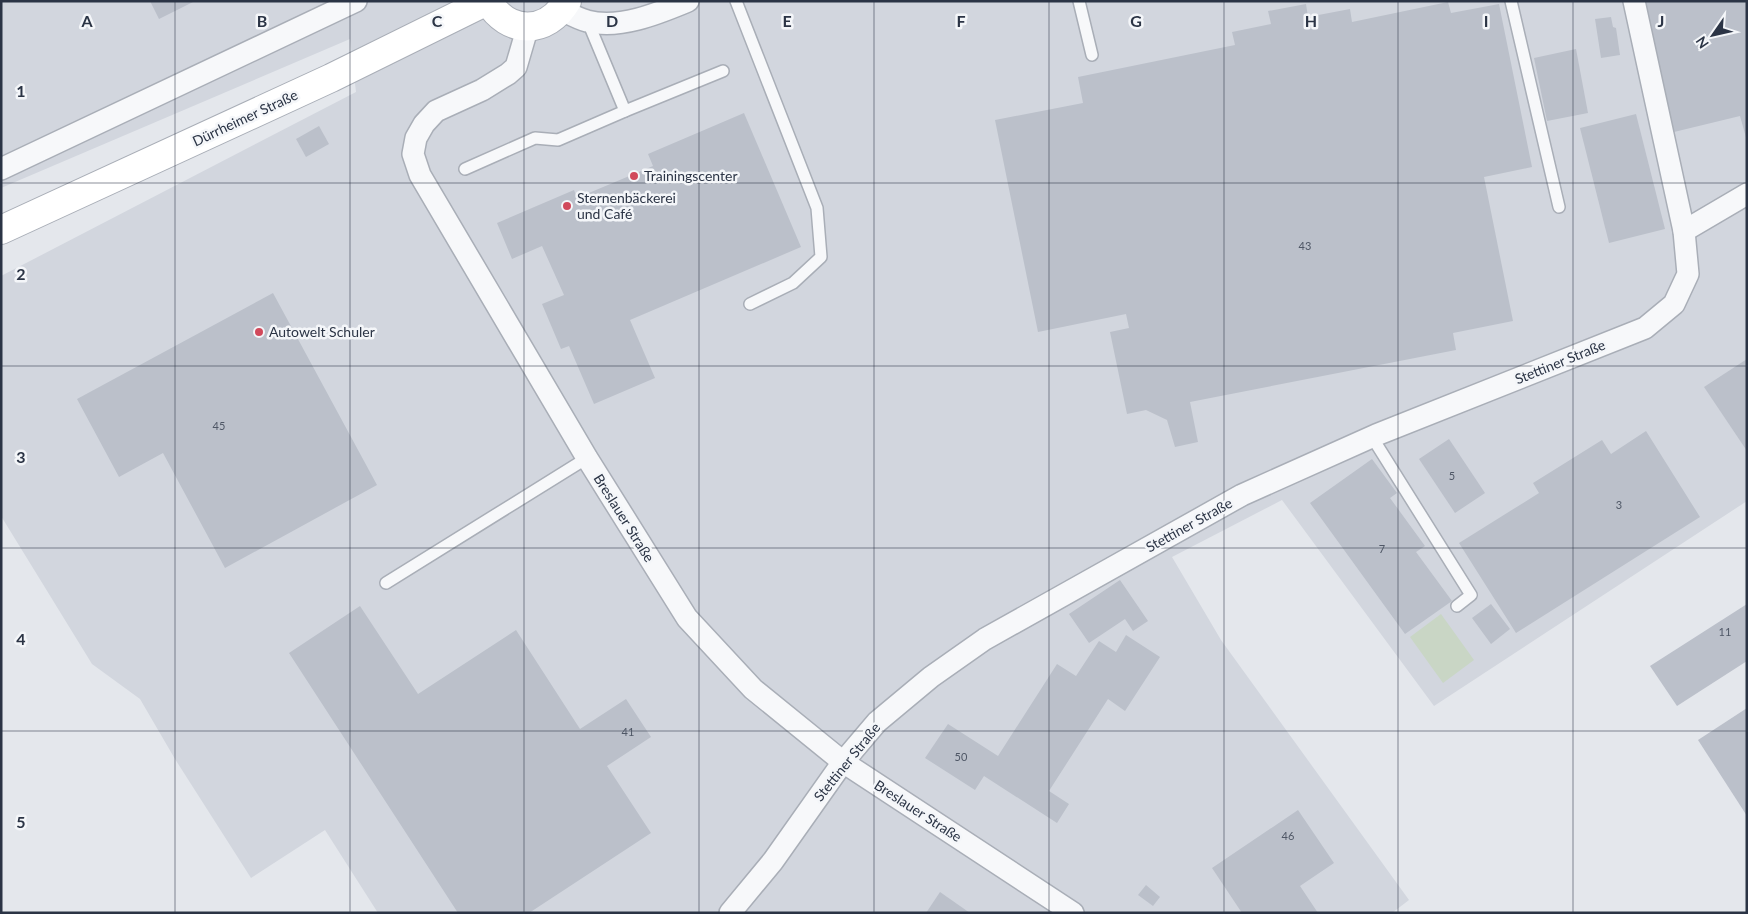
<svg xmlns="http://www.w3.org/2000/svg" width="1748" height="914" viewBox="0 0 1748 914" font-family="Lato,sans-serif">
<style>
.built{fill:#d2d6de}
.green{fill:#c9d6c5}
.building{fill:#bbc0ca}
.lines{fill:none;stroke-linecap:round;stroke-linejoin:round}
.service-casing{stroke:#a9aeb7;stroke-width:14}
.minor-casing{stroke:#a9aeb7;stroke-width:24}
.secondary-casing{stroke:#a9aeb7;stroke-width:30}
.service{stroke:#f7f8fa;stroke-width:11}
.minor{stroke:#f7f8fa;stroke-width:21}
.secondary{stroke:#fff;stroke-width:28}
.grid{fill:none;stroke:#2b3445;stroke-width:1;stroke-opacity:0.55}
.poi-dot{fill:#d1495b;stroke:#f4f6f9;stroke-width:2}
.labels{text-anchor:middle;stroke-width:5;stroke-linejoin:round;paint-order:stroke}
.number-label{font-size:11px;fill:#4f5766}
.street-label{font-size:14px;fill:#2b3445;stroke:#f4f6f9}
.poi-label{font-size:14px;fill:#2b3445;stroke:#f4f6f9;text-anchor:start}
.grid-label{font-size:16px;text-anchor:middle;font-weight:bold;fill:#2b3445;stroke:#f4f6f9;stroke-width:5;stroke-linejoin:round;paint-order:stroke}
</style>
<rect width="100%" height="100%" fill="#e4e7ec"/>
<polygon class="built" points="1,1 1747,1 1747,501 1434,706 1282,500 1172,557 1221,640 1409,900 1392,913 378,913 325,830 251,878 175,759 140,699 92,664 1,516 1,276 356,92 350,39 1,188"/>
<polygon class="green" points="1441,614 1474,660 1443,683 1410,637"/>
<g class="building">
<polygon points="150,1 195,1 159,19"/>
<polygon points="1644,1 1747,1 1747,141 1740,116 1674,132"/>
<polygon points="1448,2 1451,13 1499,4 1532,167 1484,177 1513,321 1453,333 1456,350 1190,402 1198,442 1175,447 1167,420 1146,410 1127,414 1110,332 1129,328 1126,314 1038,332 995,120 1083,103 1078,77 1235,45 1232,32 1271,24 1268,11 1306,4 1308,17 1350,9 1352,22"/>
<polygon points="1611,17 1613,27 1616,28 1620,55 1601,58 1595,19"/>
<polygon points="1576,49 1588,113 1547,121 1534,58"/>
<polygon points="744,113 801,247 630,320 655,378 594,404 569,346 561,349 542,304 564,295 542,246 512,259 497,223 574,190 577,198 653,166 648,154"/>
<polygon points="1636,114 1665,229 1609,243 1580,128"/>
<polygon points="319,126 329,144 306,157 296,139"/>
<polygon points="273,293 377,485 225,568 163,453 119,477 77,399"/>
<polygon points="1747,359 1747,451 1704,387"/>
<polygon points="1646,431 1700,517 1516,633 1459,543 1539,493 1533,483 1602,440 1611,454"/>
<polygon points="1449,439 1485,493 1455,513 1419,459"/>
<polygon points="1372,459 1397,493 1390,498 1425,546 1416,552 1452,601 1405,634 1310,503"/>
<polygon points="1120,580 1148,621 1133,631 1125,619 1089,643 1069,614"/>
<polygon points="1491,604 1510,629 1491,644 1472,618"/>
<polygon points="1747,604 1747,661 1677,706 1650,666"/>
<polygon points="360,606 418,694 516,630 580,729 626,699 651,737 607,766 651,833 529,913 458,913 289,653"/>
<polygon points="1126,635 1160,657 1125,711 1108,699 1049,791 1069,804 1057,823 984,776 975,790 925,758 948,724 998,756 1057,664 1076,676 1099,641 1116,652"/>
<polygon points="1747,708 1747,816 1698,740"/>
<polygon points="1298,810 1334,863 1300,886 1318,913 1242,913 1212,868"/>
<polygon points="1146,885 1160,897 1153,906 1138,895"/>
<polygon points="940,892 970,913 926,913"/>
</g>
<g class="lines">
<defs>
<g id="service">
<polyline points="736,1 817,208 821,257 793,283 750,304"/>
<polyline points="1079,1 1092,55"/>
<polyline points="1511,1 1559,207"/>
<polyline points="588,22 625,111 723,71"/>
<polyline points="465,169 535,138 558,140 625,111"/>
<polyline points="1372,437 1471,595 1457,606"/>
<polyline points="386,583 587,458"/>
</g>
<g id="minor">
<path d="M562 10C570 14 579 19 587 21 619 30 659 13 688 1"/>
<polyline points="528,26 516,67 508,74 482,90 436,111 424,124 416,138 413,154 420,175 587,458 687,618 753,689 843,762 1073,913"/>
<polyline points="1,169 356,1"/>
<polyline points="1684,231 1747,194"/>
<polyline points="730,913 773,861 843,762 877,722 931,677 985,639 1242,495 1376,435 1645,328 1674,304 1688,274 1684,231 1634,1"/>
</g>
<g id="secondary">
<path d="M488 1C508 35 547 35 567 1"/>
<polyline points="1,230 331,78 487,1"/>
</g>
</defs>
<use href="#service" class="service-casing"/>
<use href="#minor" class="minor-casing"/>
<use href="#secondary" class="secondary-casing"/>
<use href="#service" class="service"/>
<use href="#minor" class="minor"/>
<use href="#secondary" class="secondary"/>
</g>
<path class="grid" d="M175 1V913M350 1V913M524 1V913M699 1V913M874 1V913M1049 1V913M1224 1V913M1398 1V913M1573 1V913M1 183H1747M1 366H1747M1 548H1747M1 731H1747"/>
<g class="poi-dot">
<circle cx="634" cy="176" r="5"/>
<circle cx="567" cy="206" r="5"/>
<circle cx="259" cy="332" r="5"/>
</g>
<g class="labels">
<g class="number-label">
<text x="1305" y="250">43</text>
<text x="219" y="430">45</text>
<text x="1452" y="480">5</text>
<text x="1619" y="509">3</text>
<text x="1382" y="553">7</text>
<text x="1725" y="636">11</text>
<text x="628" y="736">41</text>
<text x="961" y="761">50</text>
<text x="1288" y="840">46</text>
</g>
<g class="street-label">
<text transform="translate(245 118) rotate(-25)" y="5">Dürrheimer Straße</text>
<text transform="translate(1560 362) rotate(-22)" y="5">Stettiner Straße</text>
<text transform="translate(624 518) rotate(58)" y="5">Breslauer Straße</text>
<text transform="translate(1189 525) rotate(-29)" y="5">Stettiner Straße</text>
<text transform="translate(847 762) rotate(-51)" y="5">Stettiner Straße</text>
<text transform="translate(918 811) rotate(33)" y="5">Breslauer Straße</text>
</g>
<g class="poi-label">
<text x="644" y="181">Trainingscenter</text>
<text x="577" y="203">Sternenbäckerei<tspan x="577" dy="16">und Café</tspan></text>
<text x="269" y="337">Autowelt Schuler</text>
</g>
</g>
<g class="grid-label">
<text x="87" y="27">A</text>
<text x="262" y="27">B</text>
<text x="437" y="27">C</text>
<text x="612" y="27">D</text>
<text x="787" y="27">E</text>
<text x="961" y="27">F</text>
<text x="1136" y="27">G</text>
<text x="1311" y="27">H</text>
<text x="1486" y="27">I</text>
<text x="1661" y="27">J</text>
<text x="21" y="97">1</text>
<text x="21" y="280">2</text>
<text x="21" y="463">3</text>
<text x="21" y="645">4</text>
<text x="21" y="828">5</text>
</g>
<rect width="1748" height="914" fill="none" stroke="#2b3445" stroke-width="5"/>
<g transform="translate(1713 35) rotate(236)" stroke="#f4f6f9" stroke-width="4" paint-order="stroke">
<path d="M0-4L9 19L0 12L-9 19Z" fill="#2b3445"/>
<text y="-8" font-size="14" font-weight="bold" text-anchor="middle" fill="#2b3445">N</text>
</g>
</svg>
